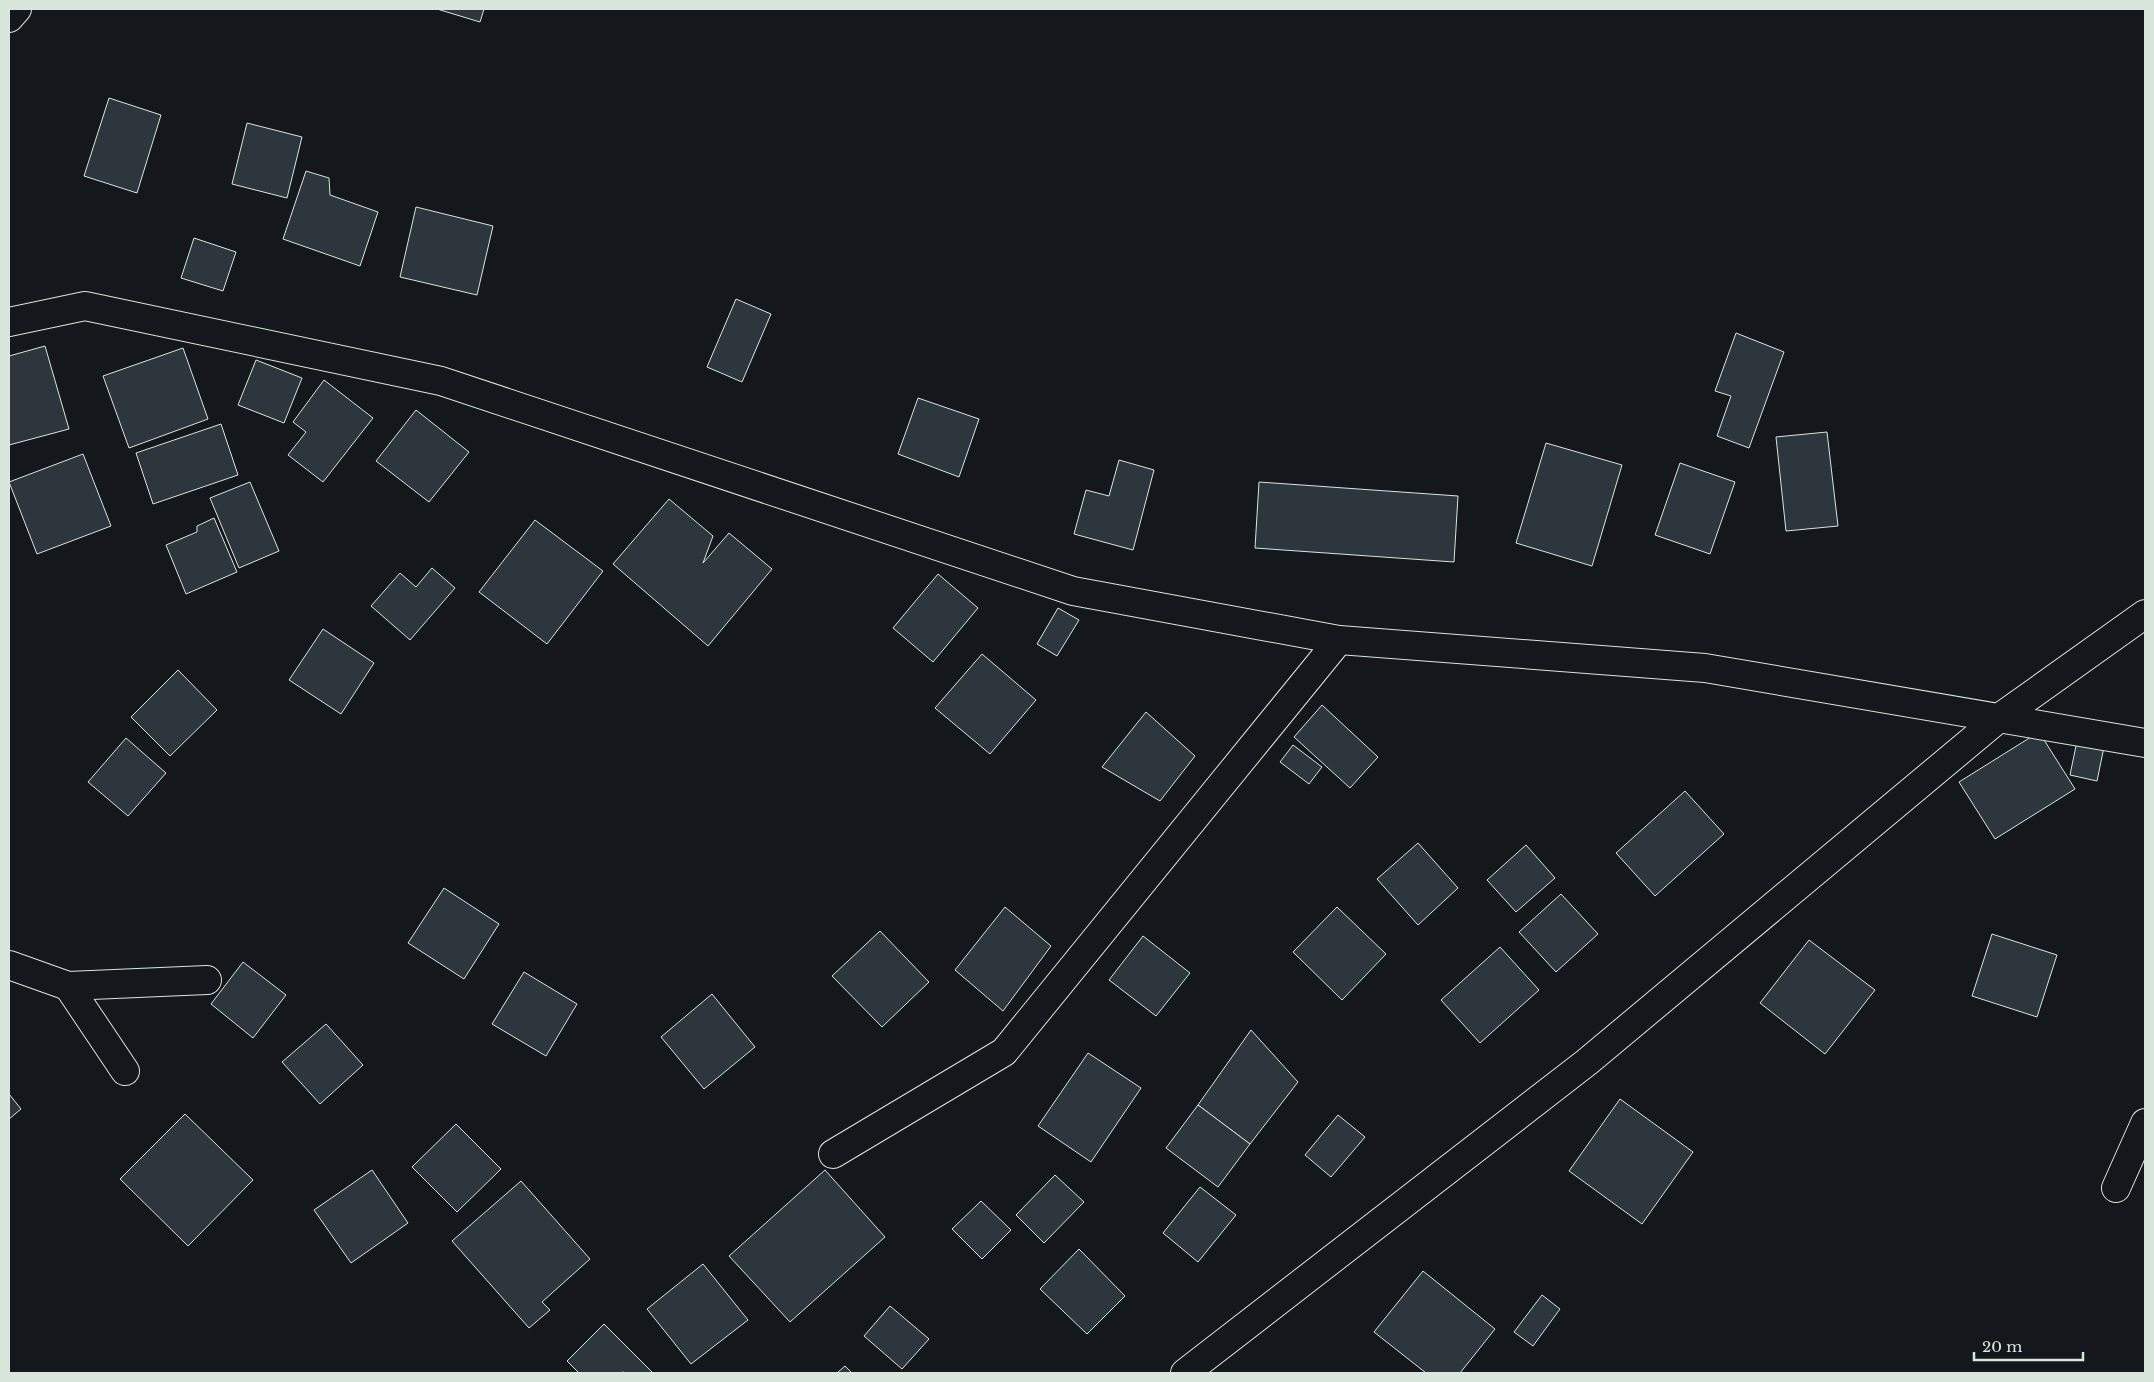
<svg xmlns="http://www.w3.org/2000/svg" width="2154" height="1382" viewBox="0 0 2154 1382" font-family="'Libre Baskerville',serif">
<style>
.building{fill:#2c363c;stroke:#d8e6dc}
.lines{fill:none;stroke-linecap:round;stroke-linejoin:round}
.minor-casing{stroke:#d8e6dc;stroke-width:30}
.tertiary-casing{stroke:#d8e6dc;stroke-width:30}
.minor{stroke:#14181c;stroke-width:28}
.tertiary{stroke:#14181c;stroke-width:28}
</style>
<rect width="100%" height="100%" fill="#14181c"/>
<g class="building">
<polygon points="437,9 484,9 480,22"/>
<polygon points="109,98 161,115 137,193 84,176"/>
<polygon points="247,123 302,137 287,198 232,184"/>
<polygon points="306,171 329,178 330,195 378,212 360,266 283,239"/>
<polygon points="416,207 493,226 477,295 400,277"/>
<polygon points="194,238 236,252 223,291 181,278"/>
<polygon points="736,299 771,314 742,382 707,367"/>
<polygon points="1736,333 1784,352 1749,448 1717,436 1731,396 1715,391"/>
<polygon points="45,346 69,429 9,445 9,356"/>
<polygon points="183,348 208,419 129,448 103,376"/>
<polygon points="256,360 302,378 284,423 238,405"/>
<polygon points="324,380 373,418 323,482 288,455 306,432 293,422"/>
<polygon points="918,398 979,419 959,477 898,454"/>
<polygon points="416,410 469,452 429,502 376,461"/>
<polygon points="221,424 238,475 153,504 136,453"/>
<polygon points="1827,432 1838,526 1786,531 1776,437"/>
<polygon points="1546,443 1622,465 1592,566 1516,543"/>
<polygon points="83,454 111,526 37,554 9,482"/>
<polygon points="1119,460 1154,470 1133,550 1074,534 1086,490 1109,496"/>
<polygon points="1680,463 1735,482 1710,554 1655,535"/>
<polygon points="250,482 279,551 239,568 210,498"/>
<polygon points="1259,482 1458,496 1454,562 1255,548"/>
<polygon points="669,499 713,536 703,563 729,533 772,569 708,646 613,564"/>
<polygon points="214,518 237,572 186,594 166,545 197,532 197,526"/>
<polygon points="535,520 603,571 547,644 479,592"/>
<polygon points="432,568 455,588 410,640 371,606 400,573 416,587"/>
<polygon points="938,574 978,608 933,662 893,628"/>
<polygon points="1058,608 1079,620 1057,656 1037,644"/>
<polygon points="323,629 374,663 341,714 289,680"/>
<polygon points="982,654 1036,700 990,754 935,708"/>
<polygon points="178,670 217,710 170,756 131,717"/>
<polygon points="1322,705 1378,757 1350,788 1294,737"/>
<polygon points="1146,712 1195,756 1160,801 1102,767"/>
<polygon points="2039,732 2075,789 1995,839 1959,782"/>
<polygon points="126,738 166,773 128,816 88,782"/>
<polygon points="2077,741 2104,747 2097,781 2070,775"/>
<polygon points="1293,745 1322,767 1309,784 1280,762"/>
<polygon points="1685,791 1724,834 1655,896 1616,853"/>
<polygon points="1418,843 1458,888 1418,925 1377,879"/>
<polygon points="1526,845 1555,878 1516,912 1487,880"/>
<polygon points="444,888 499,924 464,979 408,943"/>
<polygon points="1561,894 1598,934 1556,972 1519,932"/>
<polygon points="1005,907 1051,946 1003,1011 955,970"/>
<polygon points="1337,907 1386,954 1342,1000 1293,952"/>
<polygon points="880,931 929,982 882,1027 832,976"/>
<polygon points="1992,934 2057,955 2037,1017 1972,996"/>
<polygon points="1143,936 1190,973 1156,1016 1109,980"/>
<polygon points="1809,940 1875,990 1825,1054 1760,1003"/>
<polygon points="1500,947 1539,990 1480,1043 1441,1000"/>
<polygon points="243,962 286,995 253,1038 211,1004"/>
<polygon points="524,972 577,1004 546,1056 492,1024"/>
<polygon points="712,994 755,1047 704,1089 661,1037"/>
<polygon points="326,1024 363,1065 320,1104 282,1062"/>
<polygon points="1251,1030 1298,1082 1250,1144 1198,1105"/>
<polygon points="1088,1053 1141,1088 1091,1162 1038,1126"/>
<polygon points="9,1094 21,1109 9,1119"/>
<polygon points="1620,1099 1693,1152 1642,1224 1569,1171"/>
<polygon points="1198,1105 1250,1144 1218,1187 1166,1148"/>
<polygon points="185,1114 253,1180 188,1246 120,1179"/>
<polygon points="1338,1115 1365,1137 1331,1177 1305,1155"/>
<polygon points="456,1124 501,1169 457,1212 412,1167"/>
<polygon points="372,1170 408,1223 351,1263 314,1210"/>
<polygon points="825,1170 885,1237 790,1322 729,1256"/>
<polygon points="1055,1175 1084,1202 1044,1243 1016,1215"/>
<polygon points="521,1181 590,1259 542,1302 550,1310 529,1328 452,1241"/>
<polygon points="1200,1187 1236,1215 1198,1262 1163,1233"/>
<polygon points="981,1201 1011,1230 982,1259 952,1229"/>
<polygon points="1079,1249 1125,1296 1087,1334 1040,1289"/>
<polygon points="703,1264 748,1320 691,1364 647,1309"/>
<polygon points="1423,1271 1495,1329 1460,1373 1426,1373 1374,1332"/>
<polygon points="1542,1295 1560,1309 1533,1346 1514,1332"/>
<polygon points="890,1306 929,1339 902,1369 864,1336"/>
<polygon points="604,1324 653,1373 625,1373 623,1372 621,1373 579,1373 567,1361"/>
<polygon points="845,1366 852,1373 837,1373"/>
</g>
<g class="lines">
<defs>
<g id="minor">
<polyline points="9,18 17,9"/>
<polyline points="9,322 85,306 441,381 1073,591 1339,640 1705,668 2145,743"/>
<polyline points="9,965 68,986 125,1071"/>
<polyline points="68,986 207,980"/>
<polyline points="833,1154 1004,1052 1339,640"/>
<polyline points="2116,1188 2145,1123"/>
</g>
<polyline id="tertiary" points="1185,1373 1587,1062 1999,718 2145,614"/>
</defs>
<use href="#minor" class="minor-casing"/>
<use href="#tertiary" class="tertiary-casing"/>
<use href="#minor" class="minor"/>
<use href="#tertiary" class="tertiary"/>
</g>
<rect width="2154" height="1382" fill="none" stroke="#d8e6dc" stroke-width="20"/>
<path d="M1974 1352v8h109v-8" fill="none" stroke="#d8e6dc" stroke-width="2.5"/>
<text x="1982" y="1352" font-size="15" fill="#d8e6dc" stroke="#14181c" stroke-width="4" paint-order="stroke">20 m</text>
</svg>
